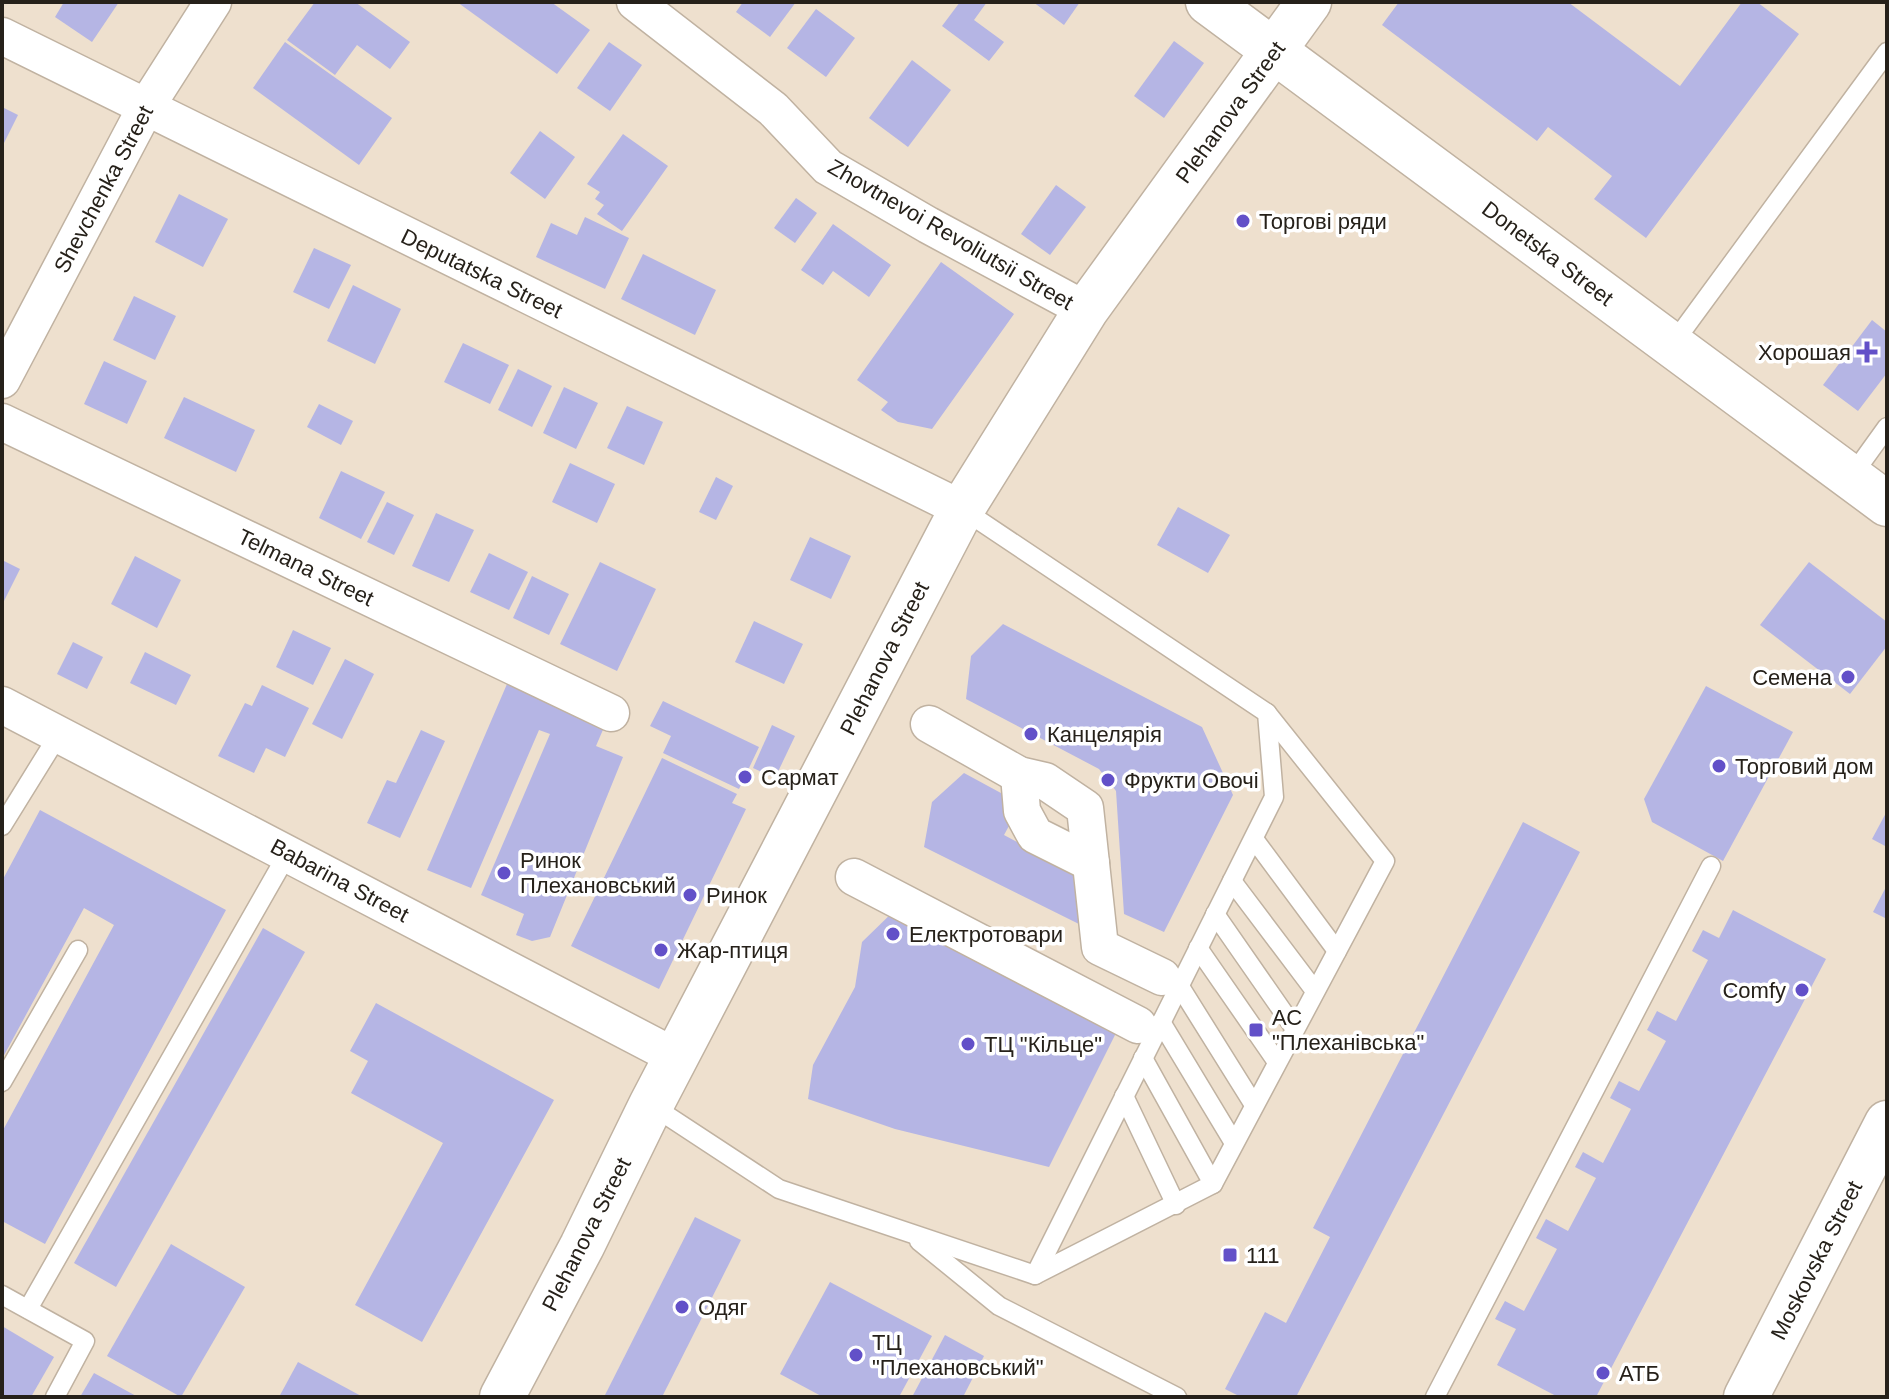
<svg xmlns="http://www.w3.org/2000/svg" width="1889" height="1399" viewBox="0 0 1889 1399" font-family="Helvetica,sans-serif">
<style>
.building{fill:#b5b5e4}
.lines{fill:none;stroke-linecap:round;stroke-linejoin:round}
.lane-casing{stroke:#c0b2a1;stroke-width:21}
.street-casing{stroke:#c0b2a1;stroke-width:39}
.secondary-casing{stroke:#c0b2a1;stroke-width:47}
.lane{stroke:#fff;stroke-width:18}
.street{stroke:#fff;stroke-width:36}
.secondary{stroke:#fff;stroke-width:44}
.poi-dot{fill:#6250c8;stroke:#fff;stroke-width:3}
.labels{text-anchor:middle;stroke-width:7;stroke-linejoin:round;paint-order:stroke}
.street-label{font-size:22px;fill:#26211a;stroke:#fff}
.poi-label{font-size:22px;fill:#26211a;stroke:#fff;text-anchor:start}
</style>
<rect width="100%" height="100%" fill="#eee0ce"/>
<g class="building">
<polygon points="64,2 119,2 92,42 55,17"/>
<polygon points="315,2 355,2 410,42 390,69 357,45 335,75 287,40"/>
<polygon points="457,2 551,2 590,30 557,74"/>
<polygon points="743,2 796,2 770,37 736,12"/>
<polygon points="960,2 987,2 974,20 1004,42 989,61 942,26"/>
<polygon points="1033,2 1080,2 1064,25"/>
<polygon points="1399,2 1568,2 1680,86 1742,2 1757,2 1799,34 1646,238 1594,199 1612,176 1548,127 1537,141 1382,25"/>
<polygon points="816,9 855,38 826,77 787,48"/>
<polygon points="1174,41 1204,63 1164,118 1134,96"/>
<polygon points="285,42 392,118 359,165 253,88"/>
<polygon points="609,42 642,65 610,111 577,88"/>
<polygon points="912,60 951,90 908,147 869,118"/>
<polygon points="2,107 18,115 2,147"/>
<polygon points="540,131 575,157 545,199 510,173"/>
<polygon points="623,134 668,166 622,231 597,214 604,205 595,199 600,192 587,184"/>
<polygon points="1056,185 1086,207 1050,255 1021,234"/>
<polygon points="179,194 228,219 203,267 155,242"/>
<polygon points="796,198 817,213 795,243 774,228"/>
<polygon points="585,217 629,238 605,289 536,257 551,223 577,235"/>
<polygon points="833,224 891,265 869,297 833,271 823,285 801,270"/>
<polygon points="314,248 351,265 329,309 293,292"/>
<polygon points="643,254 716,290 695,335 621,299"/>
<polygon points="941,262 1014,314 932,429 898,422 881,410 888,402 857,380"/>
<polygon points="353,285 401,309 375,364 327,341"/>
<polygon points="134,296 176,316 155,360 113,340"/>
<polygon points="1872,320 1887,332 1887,373 1858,411 1823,385"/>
<polygon points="463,343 509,365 490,404 444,382"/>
<polygon points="104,361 147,381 127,424 84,404"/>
<polygon points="518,369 552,386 532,427 498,410"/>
<polygon points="564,387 598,403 576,449 543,433"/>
<polygon points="184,397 255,430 236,472 164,438"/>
<polygon points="319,404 353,421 341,445 307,427"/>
<polygon points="627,406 663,422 644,465 607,448"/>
<polygon points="570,463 615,484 597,523 552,502"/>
<polygon points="341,471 385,492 361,539 319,518"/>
<polygon points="716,477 733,486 716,520 699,512"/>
<polygon points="387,502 414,515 394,555 367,542"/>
<polygon points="1178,507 1230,535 1208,573 1157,545"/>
<polygon points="436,513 474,530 449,582 412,566"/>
<polygon points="810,537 851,556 831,599 790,580"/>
<polygon points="489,553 528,572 509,610 470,592"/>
<polygon points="135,556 181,580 157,628 111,604"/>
<polygon points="2,560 20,569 2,605"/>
<polygon points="600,562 656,589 617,671 560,644"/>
<polygon points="1809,562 1887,622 1887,646 1850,694 1760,625"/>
<polygon points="532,576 569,594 549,635 513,618"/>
<polygon points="754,621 803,644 784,684 735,662"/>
<polygon points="1003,624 1202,727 1233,795 1164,932 1124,914 1116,791 1099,769 966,699 971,656"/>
<polygon points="293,630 331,648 313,685 276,667"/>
<polygon points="73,642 103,657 87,689 57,674"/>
<polygon points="145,652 191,675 176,705 130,683"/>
<polygon points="345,659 374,674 342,739 312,724"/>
<polygon points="507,684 605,725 596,746 623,757 550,937 532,941 516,935 524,914 481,895 550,734 539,730 471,888 427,870"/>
<polygon points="262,685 309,708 285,757 266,748 254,773 218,756 245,703 252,706"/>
<polygon points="1706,686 1793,732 1723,861 1652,822 1644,799"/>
<polygon points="663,701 759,747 739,789 663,753 671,736 650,726"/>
<polygon points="772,725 795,736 775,778 753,768"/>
<polygon points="421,730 445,741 400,838 367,823 387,780 396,783"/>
<polygon points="662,758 737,794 732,803 746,809 659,989 571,946"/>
<polygon points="964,773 1021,804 1004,835 1089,881 1087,928 924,847 932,802"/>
<polygon points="40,810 226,910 45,1244 2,1221 2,1132 114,925 84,908 2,1059 2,881"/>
<polygon points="1887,811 1887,847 1872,839"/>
<polygon points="1523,822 1580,852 1296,1397 1241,1397 1225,1389 1265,1312 1286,1323 1330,1237 1313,1228"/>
<polygon points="1887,885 1887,919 1873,912"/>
<polygon points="897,908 1121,1023 1049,1167 895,1129 808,1099 813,1065 855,987 862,942"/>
<polygon points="1733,910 1826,959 1596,1397 1558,1397 1497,1365 1516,1329 1495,1319 1505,1301 1524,1311 1557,1249 1536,1238 1546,1219 1568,1231 1596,1178 1575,1167 1583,1152 1603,1163 1631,1109 1610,1098 1619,1081 1639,1091 1666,1041 1647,1030 1657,1011 1676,1021 1708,960 1692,951 1703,930 1719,938"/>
<polygon points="263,928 305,952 116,1287 74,1263"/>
<polygon points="376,1003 554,1100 422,1342 355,1305 443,1143 351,1093 368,1061 350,1051"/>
<polygon points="695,1217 741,1240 662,1397 604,1397"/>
<polygon points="171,1244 245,1287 181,1397 107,1356"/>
<polygon points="830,1282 932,1336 899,1397 823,1397 780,1374"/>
<polygon points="2,1326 54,1357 31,1397 2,1397"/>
<polygon points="945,1335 984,1356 963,1397 912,1397"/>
<polygon points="298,1362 363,1397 279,1397"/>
<polygon points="94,1373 138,1397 80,1397"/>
</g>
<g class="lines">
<defs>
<g id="lane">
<polyline points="1672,345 1887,52"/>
<polyline points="1851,477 1887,427"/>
<polyline points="2,826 59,734"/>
<polyline points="1254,839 1337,951"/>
<polyline points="1232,881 1315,991"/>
<polyline points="1215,914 1295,1029"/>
<polyline points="1198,948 1277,1062"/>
<polyline points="1179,985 1254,1105"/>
<polyline points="1161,1022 1234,1143"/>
<polyline points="1143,1058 1213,1184"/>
<polyline points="2,1082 78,950"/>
<polyline points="1124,1096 1176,1205"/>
<polyline points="651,1105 779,1189 1035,1275 1274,797 1267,713 962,509"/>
<polyline points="919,1241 999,1306 1177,1397"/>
<polyline points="1035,1275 1213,1184 1385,861 1267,713"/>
<polyline points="2,1295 85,1341 55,1397"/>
<polyline points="28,1309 288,853"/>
<polyline points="1435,1397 1711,866"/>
</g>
<g id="street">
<polyline points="635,2 773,109 828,167 928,225 1086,310"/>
<polyline points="2,36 962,509"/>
<polyline points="2,380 146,107 213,2"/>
<polyline points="2,422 611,713"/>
<polyline points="2,705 676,1057"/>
<polyline points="929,724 1019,775 1045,781 1085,808 1100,947 1162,977"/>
<polyline points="1019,775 1022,811 1035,835 1091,863"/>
<polyline points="854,877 1138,1025"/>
</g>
<g id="secondary">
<polyline points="1208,2 1887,504"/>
<polyline points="502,1397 582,1246 651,1105 962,509 1086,310 1309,2"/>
<polyline points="1746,1397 1887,1123"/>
</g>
</defs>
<use href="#lane" class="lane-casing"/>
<use href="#street" class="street-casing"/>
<use href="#secondary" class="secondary-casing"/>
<use href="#lane" class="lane"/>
<use href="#street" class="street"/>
<use href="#secondary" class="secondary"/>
</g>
<g class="poi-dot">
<circle cx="1243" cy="221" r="8"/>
<path d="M1863 340h8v8h8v8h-8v8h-8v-8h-8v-8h8z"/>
<circle cx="1848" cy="677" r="8"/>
<circle cx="1031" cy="734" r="8"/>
<circle cx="1719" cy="766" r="8"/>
<circle cx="745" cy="777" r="8"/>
<circle cx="1108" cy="780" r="8"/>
<circle cx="504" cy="873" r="8"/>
<circle cx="690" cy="895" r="8"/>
<circle cx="893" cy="934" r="8"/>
<circle cx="661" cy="950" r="8"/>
<circle cx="1802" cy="990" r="8"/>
<rect x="1248" y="1022" width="16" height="16" rx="4"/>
<circle cx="968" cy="1044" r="8"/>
<rect x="1222" y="1247" width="16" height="16" rx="4"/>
<circle cx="682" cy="1307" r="8"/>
<circle cx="856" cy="1355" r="8"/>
<circle cx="1603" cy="1373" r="8"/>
</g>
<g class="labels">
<g class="street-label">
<text transform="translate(1230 112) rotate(-54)" y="8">Plehanova Street</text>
<text transform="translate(103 189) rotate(-62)" y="8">Shevchenka Street</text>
<text transform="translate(951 234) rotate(30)" y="8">Zhovtnevoi Revoliutsii Street</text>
<text transform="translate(1548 253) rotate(37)" y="8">Donetska Street</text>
<text transform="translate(482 273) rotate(26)" y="8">Deputatska Street</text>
<text transform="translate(306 567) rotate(26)" y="8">Telmana Street</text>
<text transform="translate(884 658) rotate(-63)" y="8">Plehanova Street</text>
<text transform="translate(340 880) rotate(28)" y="8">Babarina Street</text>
<text transform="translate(586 1234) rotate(-63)" y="8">Plehanova Street</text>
<text transform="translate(1816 1260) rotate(-63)" y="8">Moskovska Street</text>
</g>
<g class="poi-label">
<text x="1259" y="229">Торгові ряди</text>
<text x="1851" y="360" text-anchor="end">Хорошая</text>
<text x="1832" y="685" text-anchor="end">Семена</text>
<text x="1047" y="742">Канцелярія</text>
<text x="1735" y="774">Торговий дом</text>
<text x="761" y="785">Сармат</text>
<text x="1124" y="788">Фрукти Овочі</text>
<text x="520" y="868">Ринок<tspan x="520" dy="25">Плехановський</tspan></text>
<text x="706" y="903">Ринок</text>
<text x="909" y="942">Електротовари</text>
<text x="677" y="958">Жар-птиця</text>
<text x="1786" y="998" text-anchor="end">Comfy</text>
<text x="1272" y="1025">АС<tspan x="1272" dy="25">"Плеханівська"</tspan></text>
<text x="984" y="1052">ТЦ "Кільце"</text>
<text x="1246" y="1263">111</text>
<text x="698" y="1315">Одяг</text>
<text x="872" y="1350">ТЦ<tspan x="872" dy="25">"Плехановський"</tspan></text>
<text x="1619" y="1381">АТБ</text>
</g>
</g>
<rect width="1889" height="1399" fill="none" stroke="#26211a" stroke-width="8"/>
</svg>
